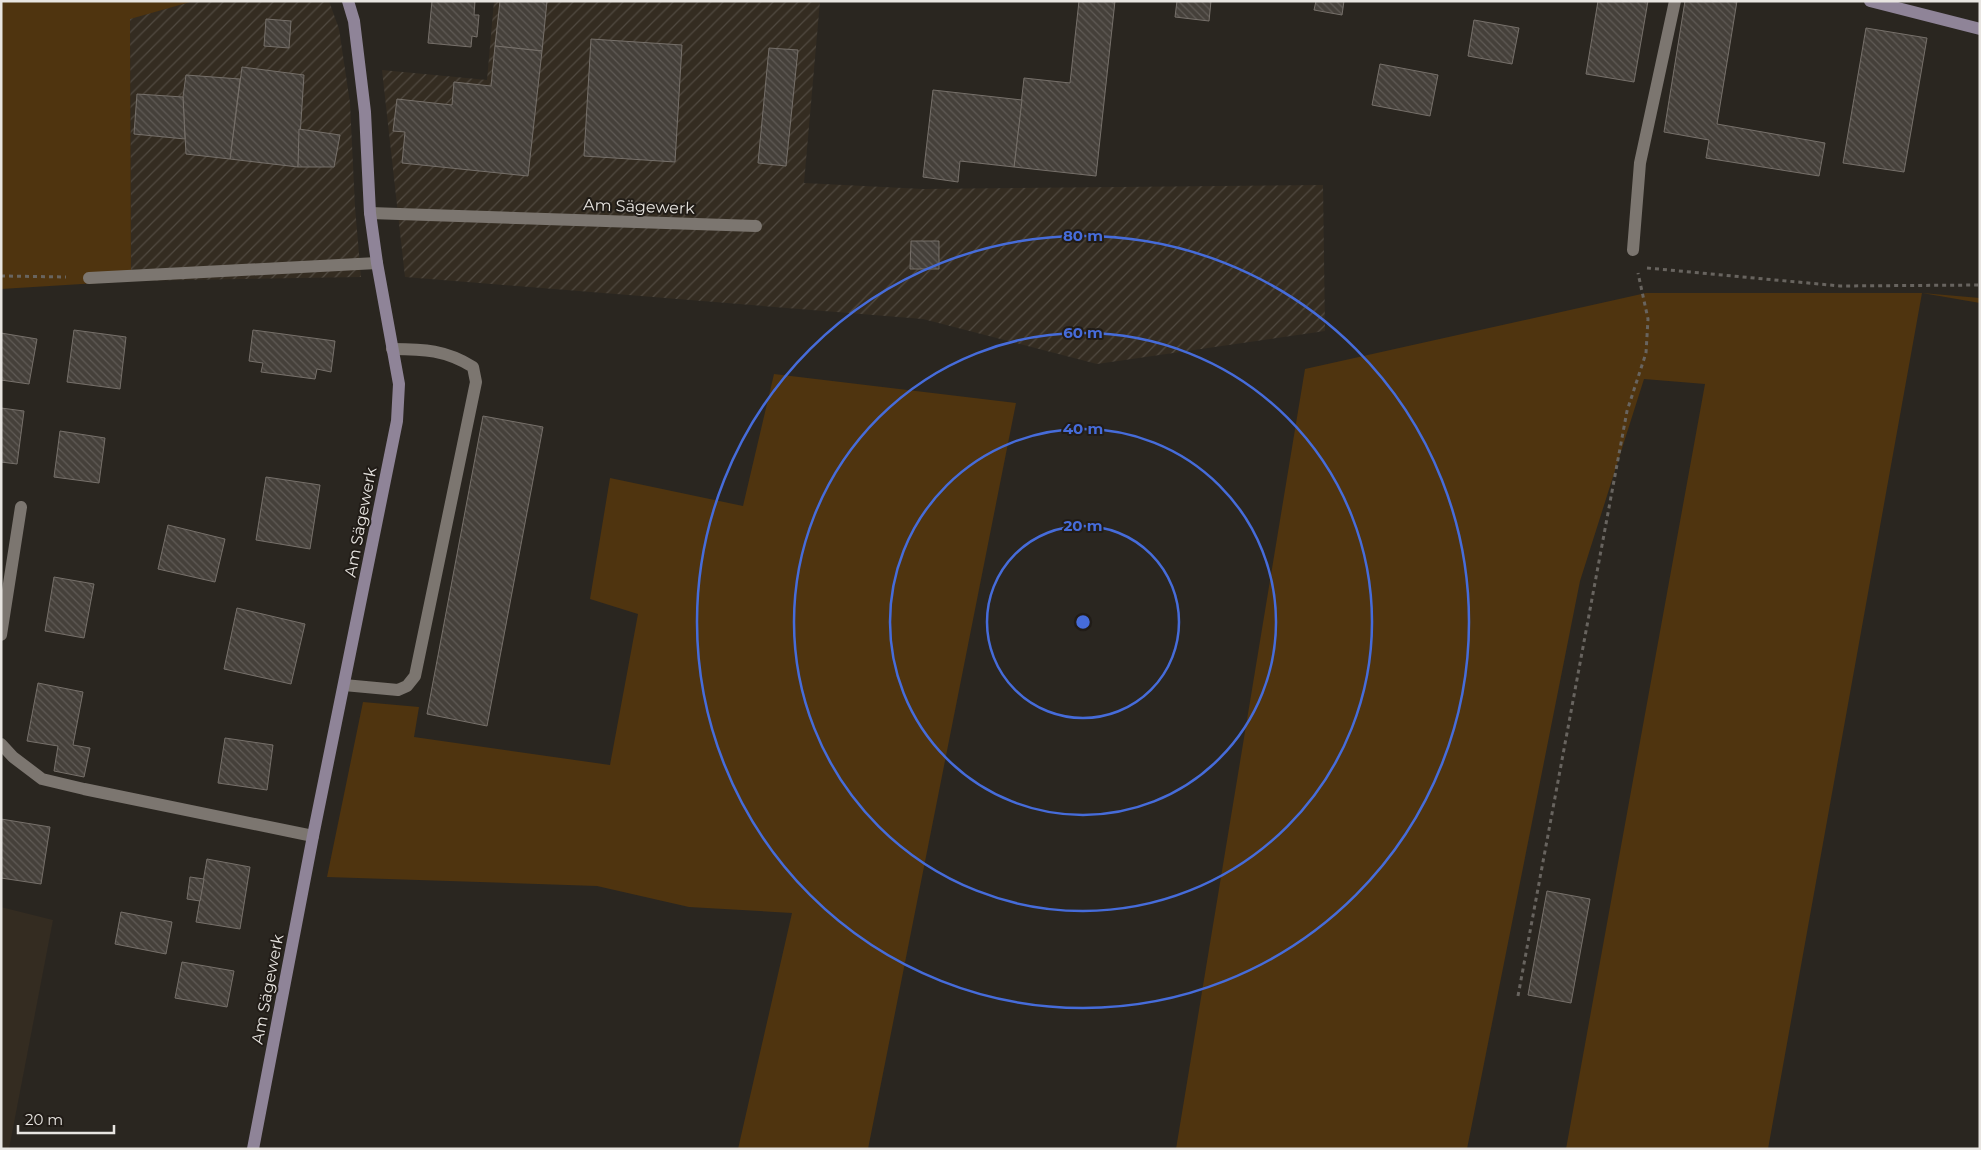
<svg xmlns="http://www.w3.org/2000/svg" width="1981" height="1150" viewBox="0 0 1981 1150" font-family="Montserrat,sans-serif">
<style>
.built{fill:#342c21}
.industrial{fill:url(#industrial-furrows)}
.grass{fill:#4f340f}
.building{fill:url(#building-back-hatch);stroke:#76706a}
.lines{fill:none;stroke-linecap:round;stroke-linejoin:round}
.path{stroke:#68645f;stroke-width:3;stroke-dasharray:4 4;stroke-linecap:butt}
.lane{stroke:#7c7670;stroke-width:12}
.street{stroke:#7c7670;stroke-width:12}
.secondary{stroke:#8f8498;stroke-width:12}
.ring{fill:none;stroke:#466cda;stroke-width:2.5}
.labels{text-anchor:middle;stroke-width:4;stroke-linejoin:round;paint-order:stroke}
.street-label{font-size:16px;fill:#e8e5e1;stroke:#211c17}
.centre{fill:#466cda;stroke:#211c17;stroke-width:2.5}
.ring-label{font-size:15px;text-anchor:middle;font-weight:bold;fill:#466cda;stroke:#211c17;stroke-width:4;stroke-linejoin:round;paint-order:stroke}
</style>
<defs>
<pattern id="industrial-furrows" width="10" height="10" patternUnits="userSpaceOnUse" patternTransform="scale(1.25)"><rect width="10" height="10" fill="#342c21"/><path d="M-1 1l2-2M0 10L10 0M9 11l2-2" fill="none" stroke="#514a41"/></pattern>
<pattern id="building-back-hatch" width="6" height="6" patternUnits="userSpaceOnUse" patternTransform="scale(1.25)"><rect width="6" height="6" fill="#45403a"/><path d="M-1 5l2 2M0 0l6 6M5-1l2 2" fill="none" stroke="#605b56"/></pattern>
</defs>
<rect width="100%" height="100%" fill="#2a2620"/>
<polygon class="built" points="1,907 53,920 9,1149 1,1149"/>
<g class="industrial">
<polygon points="194,1 329,1 339,29 350,103 355,207 361,277 131,281 130,18"/>
<polygon points="494,1 820,1 804,183 923,189 1323,185 1325,331 1097,364 923,319 405,277 382,70 487,80"/>
</g>
<g class="grass">
<polygon points="1,1 194,1 130,19 131,281 1,289"/>
<polygon points="1646,293 1922,293 1980,298 1980,303 1922,293 1768,1149 1566,1149 1705,384 1644,379 1580,581 1467,1149 1176,1149 1305,369"/>
<polygon points="774,374 1016,403 868,1149 738,1149 792,913 689,907 597,886 327,877 363,702 419,707 414,737 610,765 638,614 590,599 610,478 743,506"/>
</g>
<g class="building">
<polygon points="432,1 475,1 474,15 479,15 477,37 472,36 471,47 428,43"/>
<polygon points="500,1 547,1 542,51 495,46"/>
<polygon points="1079,1 1115,1 1096,176 1014,167 1024,78 1070,83"/>
<polygon points="1177,1 1211,1 1209,21 1175,17"/>
<polygon points="1316,1 1344,1 1342,15 1314,10"/>
<polygon points="1598,1 1648,1 1634,82 1586,74"/>
<polygon points="1685,1 1737,1 1717,124 1825,143 1819,176 1706,158 1709,140 1664,132"/>
<polygon points="266,19 291,21 289,48 264,46"/>
<polygon points="1474,20 1519,28 1512,64 1468,56"/>
<polygon points="1866,28 1927,38 1904,172 1843,163"/>
<polygon points="591,39 682,45 675,162 584,156"/>
<polygon points="495,46 542,51 528,176 402,163 405,132 393,131 397,99 452,105 454,82 491,86"/>
<polygon points="769,48 798,50 786,166 758,163"/>
<polygon points="1380,64 1438,75 1430,116 1372,105"/>
<polygon points="242,67 304,75 298,167 230,159"/>
<polygon points="186,75 240,79 230,159 186,154 183,97"/>
<polygon points="933,90 1022,100 1014,167 960,161 958,182 923,177"/>
<polygon points="137,94 183,97 185,139 134,134"/>
<polygon points="299,129 340,135 334,167 298,167"/>
<polygon points="911,241 939,241 939,269 910,269"/>
<polygon points="74,330 126,337 120,389 67,382"/>
<polygon points="253,330 335,341 331,372 317,369 315,379 261,372 263,363 249,361"/>
<polygon points="1,333 37,339 29,384 1,380"/>
<polygon points="1,408 24,411 17,464 1,462"/>
<polygon points="483,416 543,427 487,726 427,714"/>
<polygon points="60,431 105,438 99,483 54,477"/>
<polygon points="266,477 320,485 310,549 256,540"/>
<polygon points="168,525 225,539 215,582 158,569"/>
<polygon points="54,577 94,584 84,638 45,631"/>
<polygon points="237,608 305,624 291,684 224,669"/>
<polygon points="38,683 83,692 73,745 90,748 84,777 54,771 58,746 27,741"/>
<polygon points="225,738 273,745 267,790 218,783"/>
<polygon points="1,819 50,827 41,884 1,878"/>
<polygon points="207,859 250,867 240,929 196,922"/>
<polygon points="190,877 204,879 200,901 187,899"/>
<polygon points="1547,891 1590,899 1571,1003 1528,995"/>
<polygon points="121,912 172,922 166,954 115,944"/>
<polygon points="182,962 234,971 227,1007 175,998"/>
</g>
<g class="lines">
<g class="path">
<polyline points="1647,268 1840,286 1980,285"/>
<polyline points="1,276 66,277"/>
<polyline points="1518,996 1627,411 1646,353 1648,319 1638,273"/>
</g>
<path class="lane" d="M344 685 398 690 407 686 415 676 476 382 473 367C446 350 424 349 392 349"/>
<g class="street">
<polyline points="370,213 756,226"/>
<polyline points="1633,250 1640,163 1675,1"/>
<polyline points="89,278 377,263"/>
<polyline points="1,635 21,507"/>
<polyline points="1,744 13,757 42,779 84,789 313,836"/>
</g>
<g class="secondary">
<polyline points="1870,1 1980,29"/>
<polyline points="253,1149 313,836 397,421 399,384 377,263 370,213 365,112 354,21 348,1"/>
</g>
</g>
<g class="ring">
<circle cx="1083" cy="622" r="96"/>
<circle cx="1083" cy="622" r="193"/>
<circle cx="1083" cy="622" r="289"/>
<circle cx="1083" cy="622" r="386"/>
</g>
<g class="labels">
<g class="street-label">
<text transform="translate(639 206) rotate(2)" y="6">Am Sägewerk</text>
<text transform="translate(360 522) rotate(-79)" y="6">Am Sägewerk</text>
<text transform="translate(267 989) rotate(-79)" y="6">Am Sägewerk</text>
</g>
</g>
<circle cx="1083" cy="622" r="8" class="centre"/>
<g class="ring-label">
<text x="1083" y="241">80 m</text>
<text x="1083" y="338">60 m</text>
<text x="1083" y="434">40 m</text>
<text x="1083" y="531">20 m</text>
</g>
<rect width="1981" height="1150" fill="none" stroke="#e8e5e1" stroke-width="5"/>
<path d="M18 1125v8h96v-8" fill="none" stroke="#e8e5e1" stroke-width="2.5"/>
<text x="25" y="1125" font-size="15" fill="#e8e5e1" stroke="#211c17" stroke-width="4" paint-order="stroke">20 m</text>
</svg>
